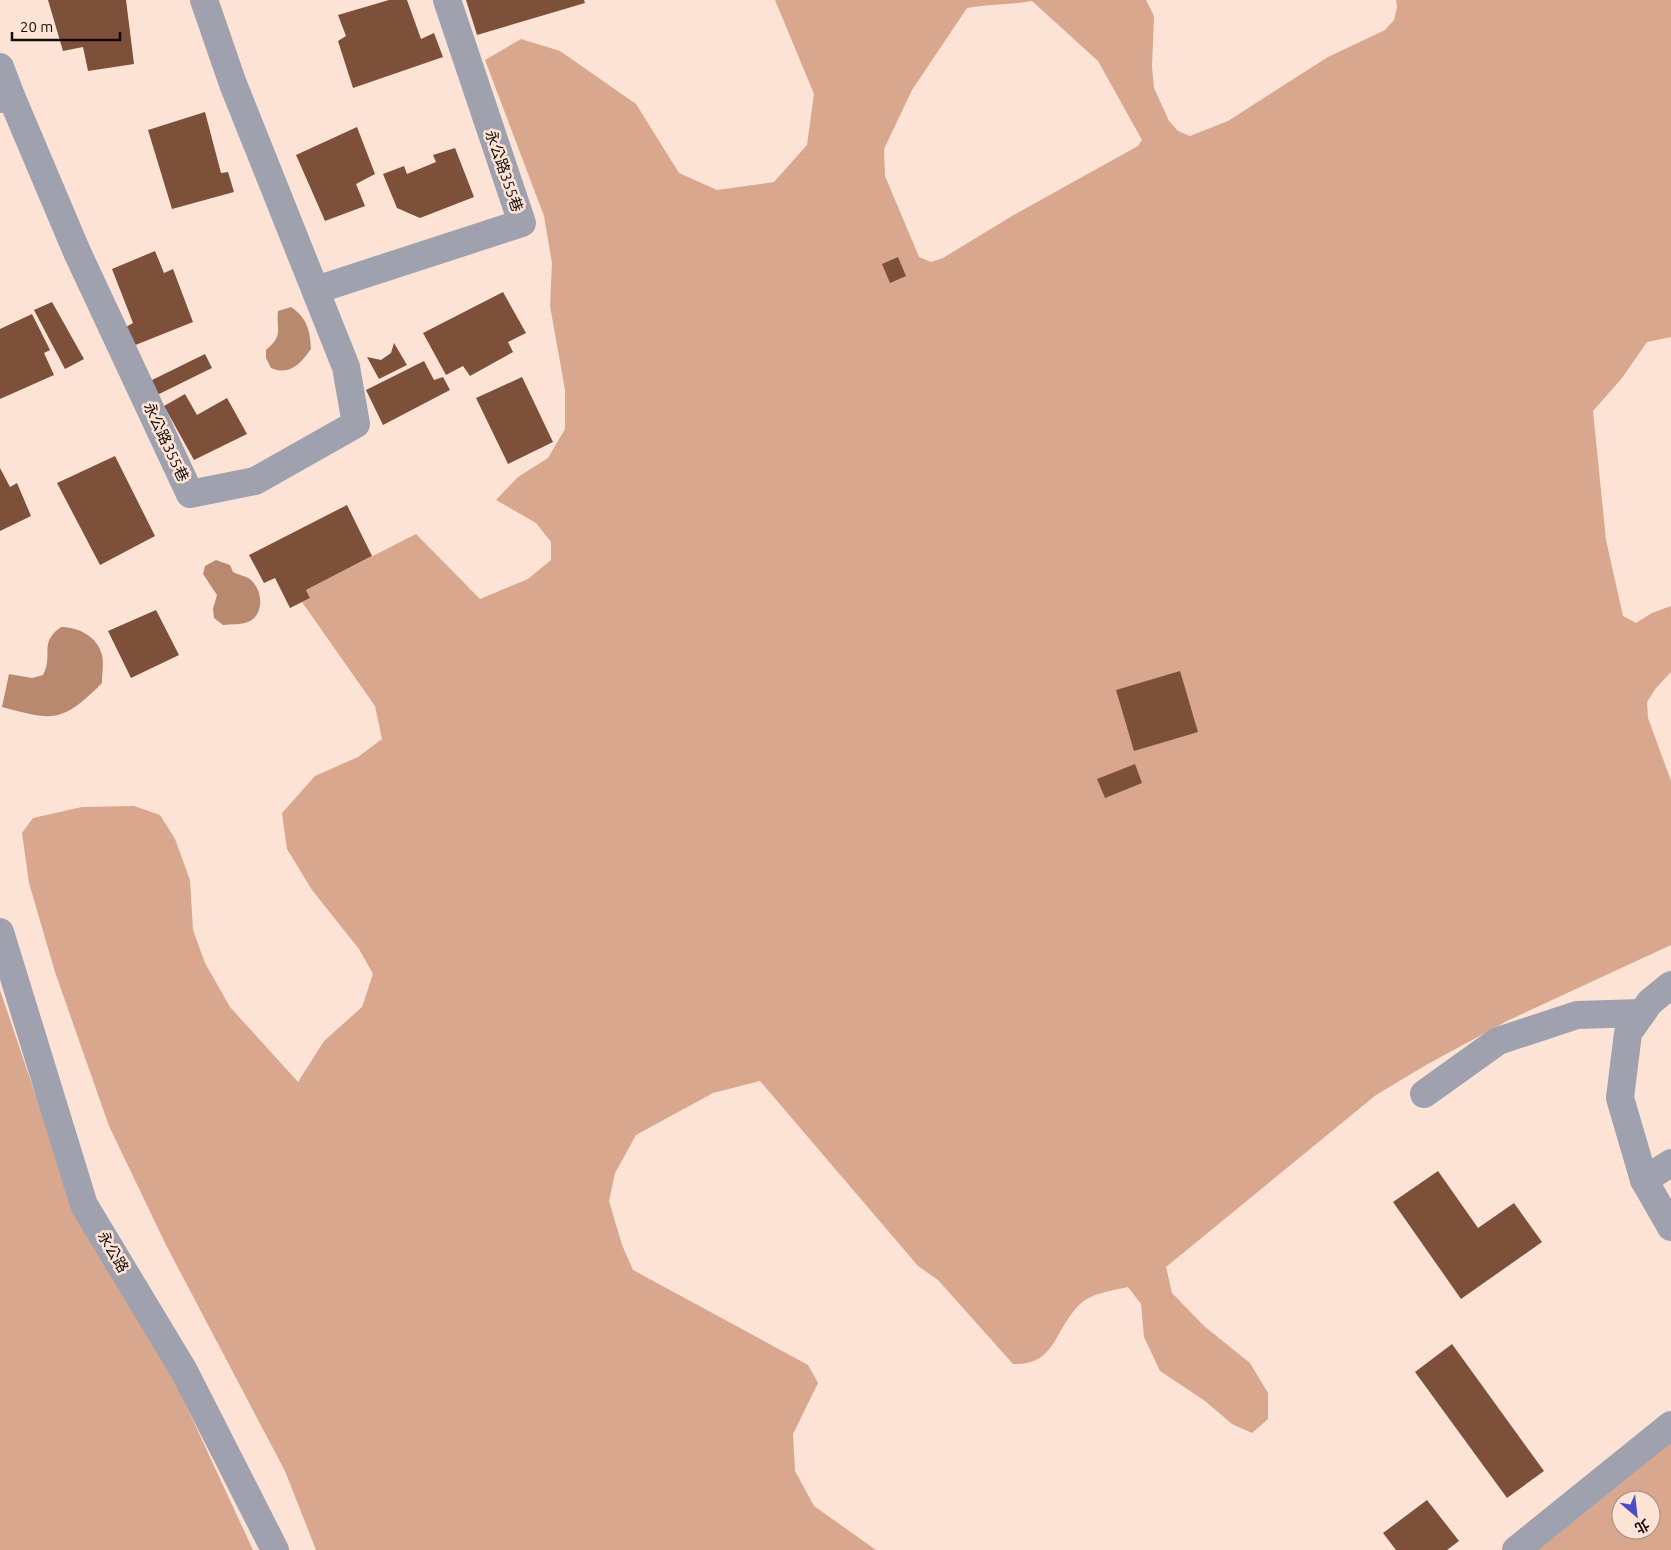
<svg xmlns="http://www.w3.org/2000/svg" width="1671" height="1550" viewBox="0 0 1671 1550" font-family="Ubuntu,'Noto Sans TC',sans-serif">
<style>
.forest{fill:#d9a78d;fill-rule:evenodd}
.water{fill:#b9896f}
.building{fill:#7d5139}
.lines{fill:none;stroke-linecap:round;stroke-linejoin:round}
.minor{stroke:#9fa2ae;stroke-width:28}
.labels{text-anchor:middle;stroke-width:5;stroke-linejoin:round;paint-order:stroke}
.street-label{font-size:15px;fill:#150b06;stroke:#fce3d6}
</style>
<rect width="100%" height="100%" fill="#fce3d6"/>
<g class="forest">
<path d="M775 0H1146L1154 16 1152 67 1154 88 1169 121 1178 131 1190 136 1228 121 1328 57 1385 30 1394 20 1397 7 1396 0H1671V337L1647 342 1622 378 1593 411 1606 540 1623 616 1636 623 1652 613 1671 606V672L1656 688 1647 702 1648 718 1671 781V945L1509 1020 1426 1065 1376 1095 1166 1267 1172 1293 1204 1326 1250 1363 1268 1393V1419L1252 1433 1232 1424 1205 1401 1160 1371 1144 1337 1141 1304 1128 1287C1111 1291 1090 1293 1078 1306 1054 1331 1055 1366 1013 1364L938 1280 918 1266 760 1081 713 1093 636 1135 615 1173 609 1201 622 1245 633 1270 808 1365 818 1383 793 1434 795 1471 814 1506 876 1550H316L285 1471 166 1245 109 1126 55 972 29 883 22 833 33 818 82 807 134 806 160 815 175 839 190 880 193 930 205 963 230 1007 298 1082 324 1041 362 1007 373 974 359 949 312 890 287 849 282 813 315 776 358 757 382 739 375 706 302 602 310 598 306 590 416 534 480 599 528 579 551 560V542L536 523 496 500 518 477 548 458 565 429V390L550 306 552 263 544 216 485 60 521 39 560 51 636 104 679 173 717 190 774 182 807 145 814 94ZM1032 1 1098 61 1142 140 1138 146 1012 216 943 258 931 262 919 257 885 176 884 149 912 90 967 8C989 4 1010 5 1032 1Z"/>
<polygon points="0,990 67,1188 165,1360 253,1550 0,1550"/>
<path d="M1671 1433V1550H1528ZM1621 1500H1651V1530H1621Z"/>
</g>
<g class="water">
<path d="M291 307C307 318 310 330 311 349 300 364 290 376 271 368L266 358V350C284 335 276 331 278 311Z"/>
<path d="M216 560 230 565 233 572C238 575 247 576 251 580 263 591 264 613 250 621 243 625 231 624 223 625L214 618 213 609 217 595 203 574 205 566Z"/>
<path d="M61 627C78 627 97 636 102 655 104 663 102 674 102 683 62 723 54 721 2 707L9 674 32 678 43 675C54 655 38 643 61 627Z"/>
</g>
<g class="building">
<polygon points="48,0 126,0 134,64 88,71 83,47 63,51"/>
<polygon points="389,0 407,0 421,39 434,33 443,57 353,88 338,41 346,36 338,15"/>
<polygon points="466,0 584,0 585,3 477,35"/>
<polygon points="205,112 221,173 228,172 234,192 172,209 148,130"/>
<polygon points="357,127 375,174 356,184 365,206 325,221 296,155"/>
<polygon points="455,148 474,197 420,218 397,208 383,174 404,166 407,174 436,162 433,155"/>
<polygon points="155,251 164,273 173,269 193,322 133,346 126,327 133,323 112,269"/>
<polygon points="898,257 906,276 890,283 882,264"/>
<polygon points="503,292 526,333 508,342 513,352 470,376 463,366 446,375 423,333"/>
<polygon points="52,302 84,359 65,369 34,310"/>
<polygon points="32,314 50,350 44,353 54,375 0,399 0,329"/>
<polygon points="394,343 407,365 379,379 367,357 381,360 391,353"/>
<polygon points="205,354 212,368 157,395 150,381"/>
<polygon points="424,361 434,380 443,377 450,390 383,425 366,390"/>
<polygon points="522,377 553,442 508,464 476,398"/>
<polygon points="185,394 197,415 227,398 247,434 194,460 164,406"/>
<polygon points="115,456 155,536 100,565 57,483"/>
<polygon points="0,468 10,487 17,483 31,516 0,531"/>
<polygon points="347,505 372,556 306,590 310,598 290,608 275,578 264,583 249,555"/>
<polygon points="156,610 179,655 131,678 108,631"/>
<polygon points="1180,671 1198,732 1134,751 1116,690"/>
<polygon points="1135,764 1142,783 1105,798 1097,779"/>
<polygon points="1438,1171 1478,1228 1514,1203 1542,1242 1461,1299 1393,1202"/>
<polygon points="1452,1344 1544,1471 1507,1498 1415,1372"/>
<polygon points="1427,1500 1459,1541 1447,1550 1396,1550 1383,1533"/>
</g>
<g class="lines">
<g class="minor">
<polyline points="0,67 11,96"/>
<polyline points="0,99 11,96 77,252 190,494 255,481 356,424 346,367 233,84 204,0"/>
<polyline points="316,290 522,223 447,0"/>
<polyline points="0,932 84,1205 184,1371 275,1550"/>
<polyline points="1671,985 1650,1002 1628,1033 1620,1098 1644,1180 1671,1227"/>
<polyline points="1424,1094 1498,1041 1577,1015 1642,1013"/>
<polyline points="1644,1180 1671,1163"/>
<polyline points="1516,1550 1671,1425"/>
</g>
</g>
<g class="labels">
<g class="street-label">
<text transform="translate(504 171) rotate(71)" y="5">永公路355巷</text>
<text transform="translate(166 442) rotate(65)" y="5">永公路355巷</text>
<text transform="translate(113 1252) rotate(59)" y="5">永公路</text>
</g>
</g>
<g transform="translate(1636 1515) rotate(152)"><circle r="24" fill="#fce3d6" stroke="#a08d83"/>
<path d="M0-4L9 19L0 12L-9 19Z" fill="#4a4dc3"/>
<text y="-8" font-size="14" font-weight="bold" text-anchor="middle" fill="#150b06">北</text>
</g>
<path d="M12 32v8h108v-8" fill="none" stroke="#150b06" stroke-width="2.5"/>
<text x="20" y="32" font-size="15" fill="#150b06" stroke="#fce3d6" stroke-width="4" paint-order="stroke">20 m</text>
</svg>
